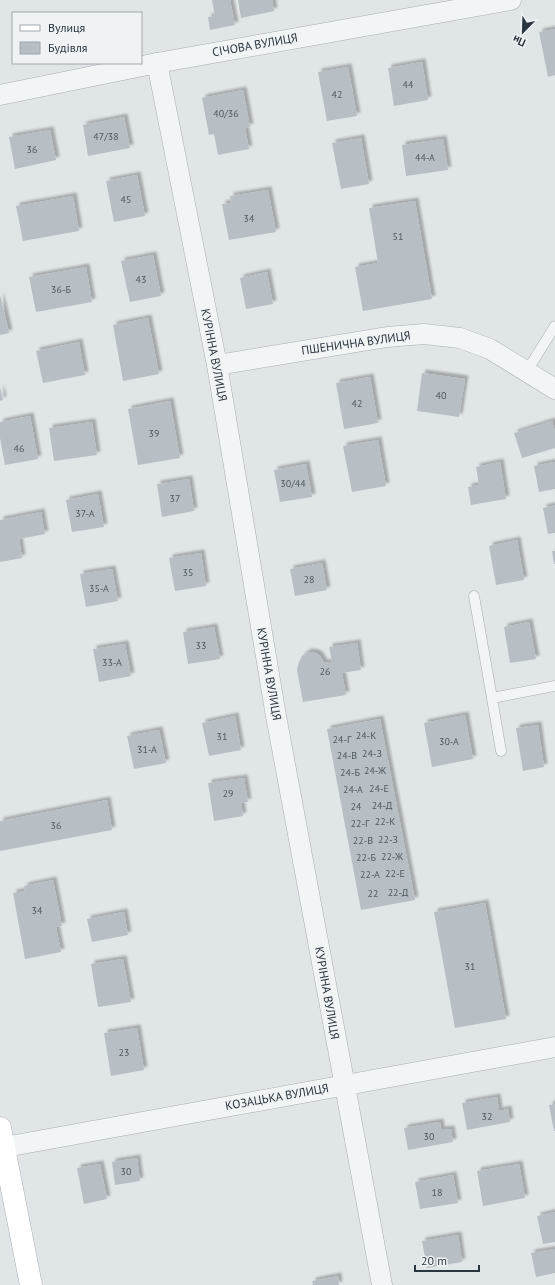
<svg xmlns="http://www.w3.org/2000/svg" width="555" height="1285" viewBox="0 0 555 1285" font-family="'PT Sans',sans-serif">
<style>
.building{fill:#b8bfc4;filter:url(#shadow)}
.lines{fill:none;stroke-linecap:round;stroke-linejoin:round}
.lane-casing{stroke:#a6adb2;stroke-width:11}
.street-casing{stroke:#a6adb2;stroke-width:21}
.secondary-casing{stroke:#a6adb2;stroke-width:23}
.lane{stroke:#f2f5f6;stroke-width:10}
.street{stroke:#f2f5f6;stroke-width:20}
.secondary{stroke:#fff;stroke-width:22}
.labels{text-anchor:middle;stroke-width:3;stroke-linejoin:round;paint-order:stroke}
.number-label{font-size:10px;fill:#4e5860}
.street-label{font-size:12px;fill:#2a353e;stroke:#eff3f5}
</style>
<defs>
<filter id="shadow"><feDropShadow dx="3.5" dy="-3.5" stdDeviation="1" flood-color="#0004"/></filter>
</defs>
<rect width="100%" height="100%" fill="#e0e5e8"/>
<g class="building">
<polygon points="212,0 230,0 235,25 210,30 208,17 215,16"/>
<polygon points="238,0 272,0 274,11 241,18"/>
<polygon points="555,29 555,75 548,77 539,32"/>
<polygon points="422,62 428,100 394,106 388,68"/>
<polygon points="348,67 357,116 327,121 318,72"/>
<polygon points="243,90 250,127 245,128 249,149 218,155 214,134 209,135 202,98"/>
<polygon points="124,117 130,148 88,156 83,125"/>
<polygon points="50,130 56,160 15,169 9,137"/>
<polygon points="361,138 369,184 341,189 332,143"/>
<polygon points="443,139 448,170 406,176 402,145"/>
<polygon points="137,175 145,216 114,222 106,181"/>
<polygon points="268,190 276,232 229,240 222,204 231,203 230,196"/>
<polygon points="73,196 79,231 23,241 16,206"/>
<polygon points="415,201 432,299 363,311 355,267 378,263 369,208"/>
<polygon points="153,255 161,296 130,302 121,261"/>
<polygon points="86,267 92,302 36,312 29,277"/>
<polygon points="267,272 273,304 246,309 240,278"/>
<polygon points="0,295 9,333 0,335"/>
<polygon points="148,318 159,374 123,381 113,325"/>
<polygon points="79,342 85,375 43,383 36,351"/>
<polygon points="422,373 465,379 459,417 417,411"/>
<polygon points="370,377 378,423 344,429 336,383"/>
<polygon points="0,387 3,400 0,401"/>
<polygon points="170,401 180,458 138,465 128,409"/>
<polygon points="30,416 38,459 5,465 0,438 0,422"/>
<polygon points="552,421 555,432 555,448 522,458 514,433"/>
<polygon points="92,422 97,455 54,461 49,428"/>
<polygon points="378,440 386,486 352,492 343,446"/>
<polygon points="500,462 506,499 471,505 468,487 479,485 476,467"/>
<polygon points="555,462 555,489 539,492 534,466"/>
<polygon points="306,464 312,497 280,502 274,470"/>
<polygon points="189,479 194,511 162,517 157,484"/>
<polygon points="98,494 104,527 72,532 66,500"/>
<polygon points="555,505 555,533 548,534 543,508"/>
<polygon points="41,512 45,534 19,539 22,558 0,562 0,520"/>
<polygon points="517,540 524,580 496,585 489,546"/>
<polygon points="552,551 555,551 555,564 554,564"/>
<polygon points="201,553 206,586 175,591 169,558"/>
<polygon points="322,563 327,590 295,596 290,569"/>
<polygon points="112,569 118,601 86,607 80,574"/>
<polygon points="529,622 536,659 510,663 504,627"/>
<polygon points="214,627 220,659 188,664 183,632"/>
<polygon points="357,643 361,670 342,673 346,695 303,702 297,670 299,662 302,656 308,652 316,653 320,656 324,663 332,662 329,647"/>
<polygon points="125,644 131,676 99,682 93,649"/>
<polygon points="465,715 473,759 432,767 424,723"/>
<polygon points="235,716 241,750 209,756 202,723"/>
<polygon points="380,719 415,900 361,910 327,729"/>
<polygon points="538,725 544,767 523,771 516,728"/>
<polygon points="159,730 166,763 134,769 127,736"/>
<polygon points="244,778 248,802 241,803 243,816 214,821 208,783"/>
<polygon points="107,800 112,830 0,851 0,821"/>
<polygon points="53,880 62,926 56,927 61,952 25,959 13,893 25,891 24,886"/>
<polygon points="485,903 506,1019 455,1028 434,912"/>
<polygon points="124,912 128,935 92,942 87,919"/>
<polygon points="123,959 131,1002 98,1007 91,964"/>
<polygon points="137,1028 144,1070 111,1076 104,1033"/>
<polygon points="497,1097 499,1111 508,1109 510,1122 467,1130 462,1103"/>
<polygon points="555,1104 555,1131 554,1131 549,1105"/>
<polygon points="440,1122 441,1130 451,1129 453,1142 408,1150 404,1128"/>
<polygon points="137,1158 140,1181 115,1185 112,1162"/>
<polygon points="100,1164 107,1199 84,1204 77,1168"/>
<polygon points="519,1164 525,1198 483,1206 477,1171"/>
<polygon points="453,1175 458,1203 420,1209 415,1182"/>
<polygon points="555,1212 555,1242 543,1244 537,1216"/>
<polygon points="458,1235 462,1262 427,1268 422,1241"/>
<polygon points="555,1249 555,1273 536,1277 531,1253"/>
<polygon points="338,1276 339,1285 313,1285 312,1281"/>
</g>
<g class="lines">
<defs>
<g id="lane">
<polyline points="527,371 555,326"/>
<polyline points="474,596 492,698"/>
<polyline points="501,751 492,698 555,686"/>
</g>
<g id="street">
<polyline points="157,63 217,365 276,716 382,1285"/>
<polyline points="0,95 157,63 511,0"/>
<polyline points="217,365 387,337 424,334 460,338 490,349 555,389"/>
<polyline points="0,1148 555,1047"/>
</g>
<polyline id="secondary" points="0,1128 31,1285"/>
</defs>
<use href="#lane" class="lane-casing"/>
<use href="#street" class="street-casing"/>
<use href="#secondary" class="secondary-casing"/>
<use href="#lane" class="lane"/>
<use href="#street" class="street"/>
<use href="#secondary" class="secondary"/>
</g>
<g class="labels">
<g class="number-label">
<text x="408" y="88">44</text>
<text x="337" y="98">42</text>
<text x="226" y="117">40/36</text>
<text x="106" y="140">47/38</text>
<text x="32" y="153">36</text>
<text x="425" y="161">44-А</text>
<text x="126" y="203">45</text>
<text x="249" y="222">34</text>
<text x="398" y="240">51</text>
<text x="141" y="283">43</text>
<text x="61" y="293">36-Б</text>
<text x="441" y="399">40</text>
<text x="357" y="407">42</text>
<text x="154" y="437">39</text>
<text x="19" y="452">46</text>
<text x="293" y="487">30/44</text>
<text x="175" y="502">37</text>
<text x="85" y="517">37-А</text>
<text x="188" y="576">35</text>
<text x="309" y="583">28</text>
<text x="99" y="592">35-А</text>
<text x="201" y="649">33</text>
<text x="112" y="666">33-А</text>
<text x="325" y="675">26</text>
<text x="366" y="739">24-К</text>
<text x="222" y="740">31</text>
<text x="342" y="743">24-Г</text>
<text x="449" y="745">30-А</text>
<text x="147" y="753">31-А</text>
<text x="372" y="757">24-З</text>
<text x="347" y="759">24-В</text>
<text x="375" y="774">24-Ж</text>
<text x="350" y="776">24-Б</text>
<text x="379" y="792">24-Е</text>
<text x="353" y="793">24-А</text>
<text x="228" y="797">29</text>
<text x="382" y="809">24-Д</text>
<text x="356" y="810">24</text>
<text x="385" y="825">22-К</text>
<text x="360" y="827">22-Г</text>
<text x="56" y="829">36</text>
<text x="388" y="843">22-З</text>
<text x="363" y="844">22-В</text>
<text x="392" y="860">22-Ж</text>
<text x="366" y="861">22-Б</text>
<text x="395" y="877">22-Е</text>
<text x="370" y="878">22-А</text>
<text x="398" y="896">22-Д</text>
<text x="373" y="897">22</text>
<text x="37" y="914">34</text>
<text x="470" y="970">31</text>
<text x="124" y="1056">23</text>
<text x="487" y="1120">32</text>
<text x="429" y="1140">30</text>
<text x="126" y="1175">30</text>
<text x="437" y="1196">18</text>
</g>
<g class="street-label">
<text transform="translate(255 45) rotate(-10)" y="4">СІЧОВА ВУЛИЦЯ</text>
<text transform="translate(356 343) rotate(-8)" y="4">ПШЕНИЧНА ВУЛИЦЯ</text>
<text transform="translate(214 355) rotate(79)" y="4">КУРІННА ВУЛИЦЯ</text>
<text transform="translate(269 674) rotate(80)" y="4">КУРІННА ВУЛИЦЯ</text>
<text transform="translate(327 993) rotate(80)" y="4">КУРІННА ВУЛИЦЯ</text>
<text transform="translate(277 1097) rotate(-10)" y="4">КОЗАЦЬКА ВУЛИЦЯ</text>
</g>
</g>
<rect x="12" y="12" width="130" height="52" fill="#eff3f5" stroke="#a0a7ac"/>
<rect x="20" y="25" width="20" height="6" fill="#ffffff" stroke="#a0a7ac"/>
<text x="48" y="32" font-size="12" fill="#2a353e">Вулиця</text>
<rect x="20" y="42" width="20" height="12" fill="#b8bfc4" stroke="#a0a7ac"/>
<text x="48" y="52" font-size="12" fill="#2a353e">Будівля</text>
<g transform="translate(523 32) rotate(203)" stroke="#eff3f5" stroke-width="3" paint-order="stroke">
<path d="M0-3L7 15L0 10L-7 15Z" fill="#2a353e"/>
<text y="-6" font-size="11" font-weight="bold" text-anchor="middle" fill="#2a353e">Пн</text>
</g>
<path d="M415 1265v6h64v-6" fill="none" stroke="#2a353e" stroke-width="2"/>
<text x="421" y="1265" font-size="12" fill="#2a353e" stroke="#eff3f5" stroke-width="3" paint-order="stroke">20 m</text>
</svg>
